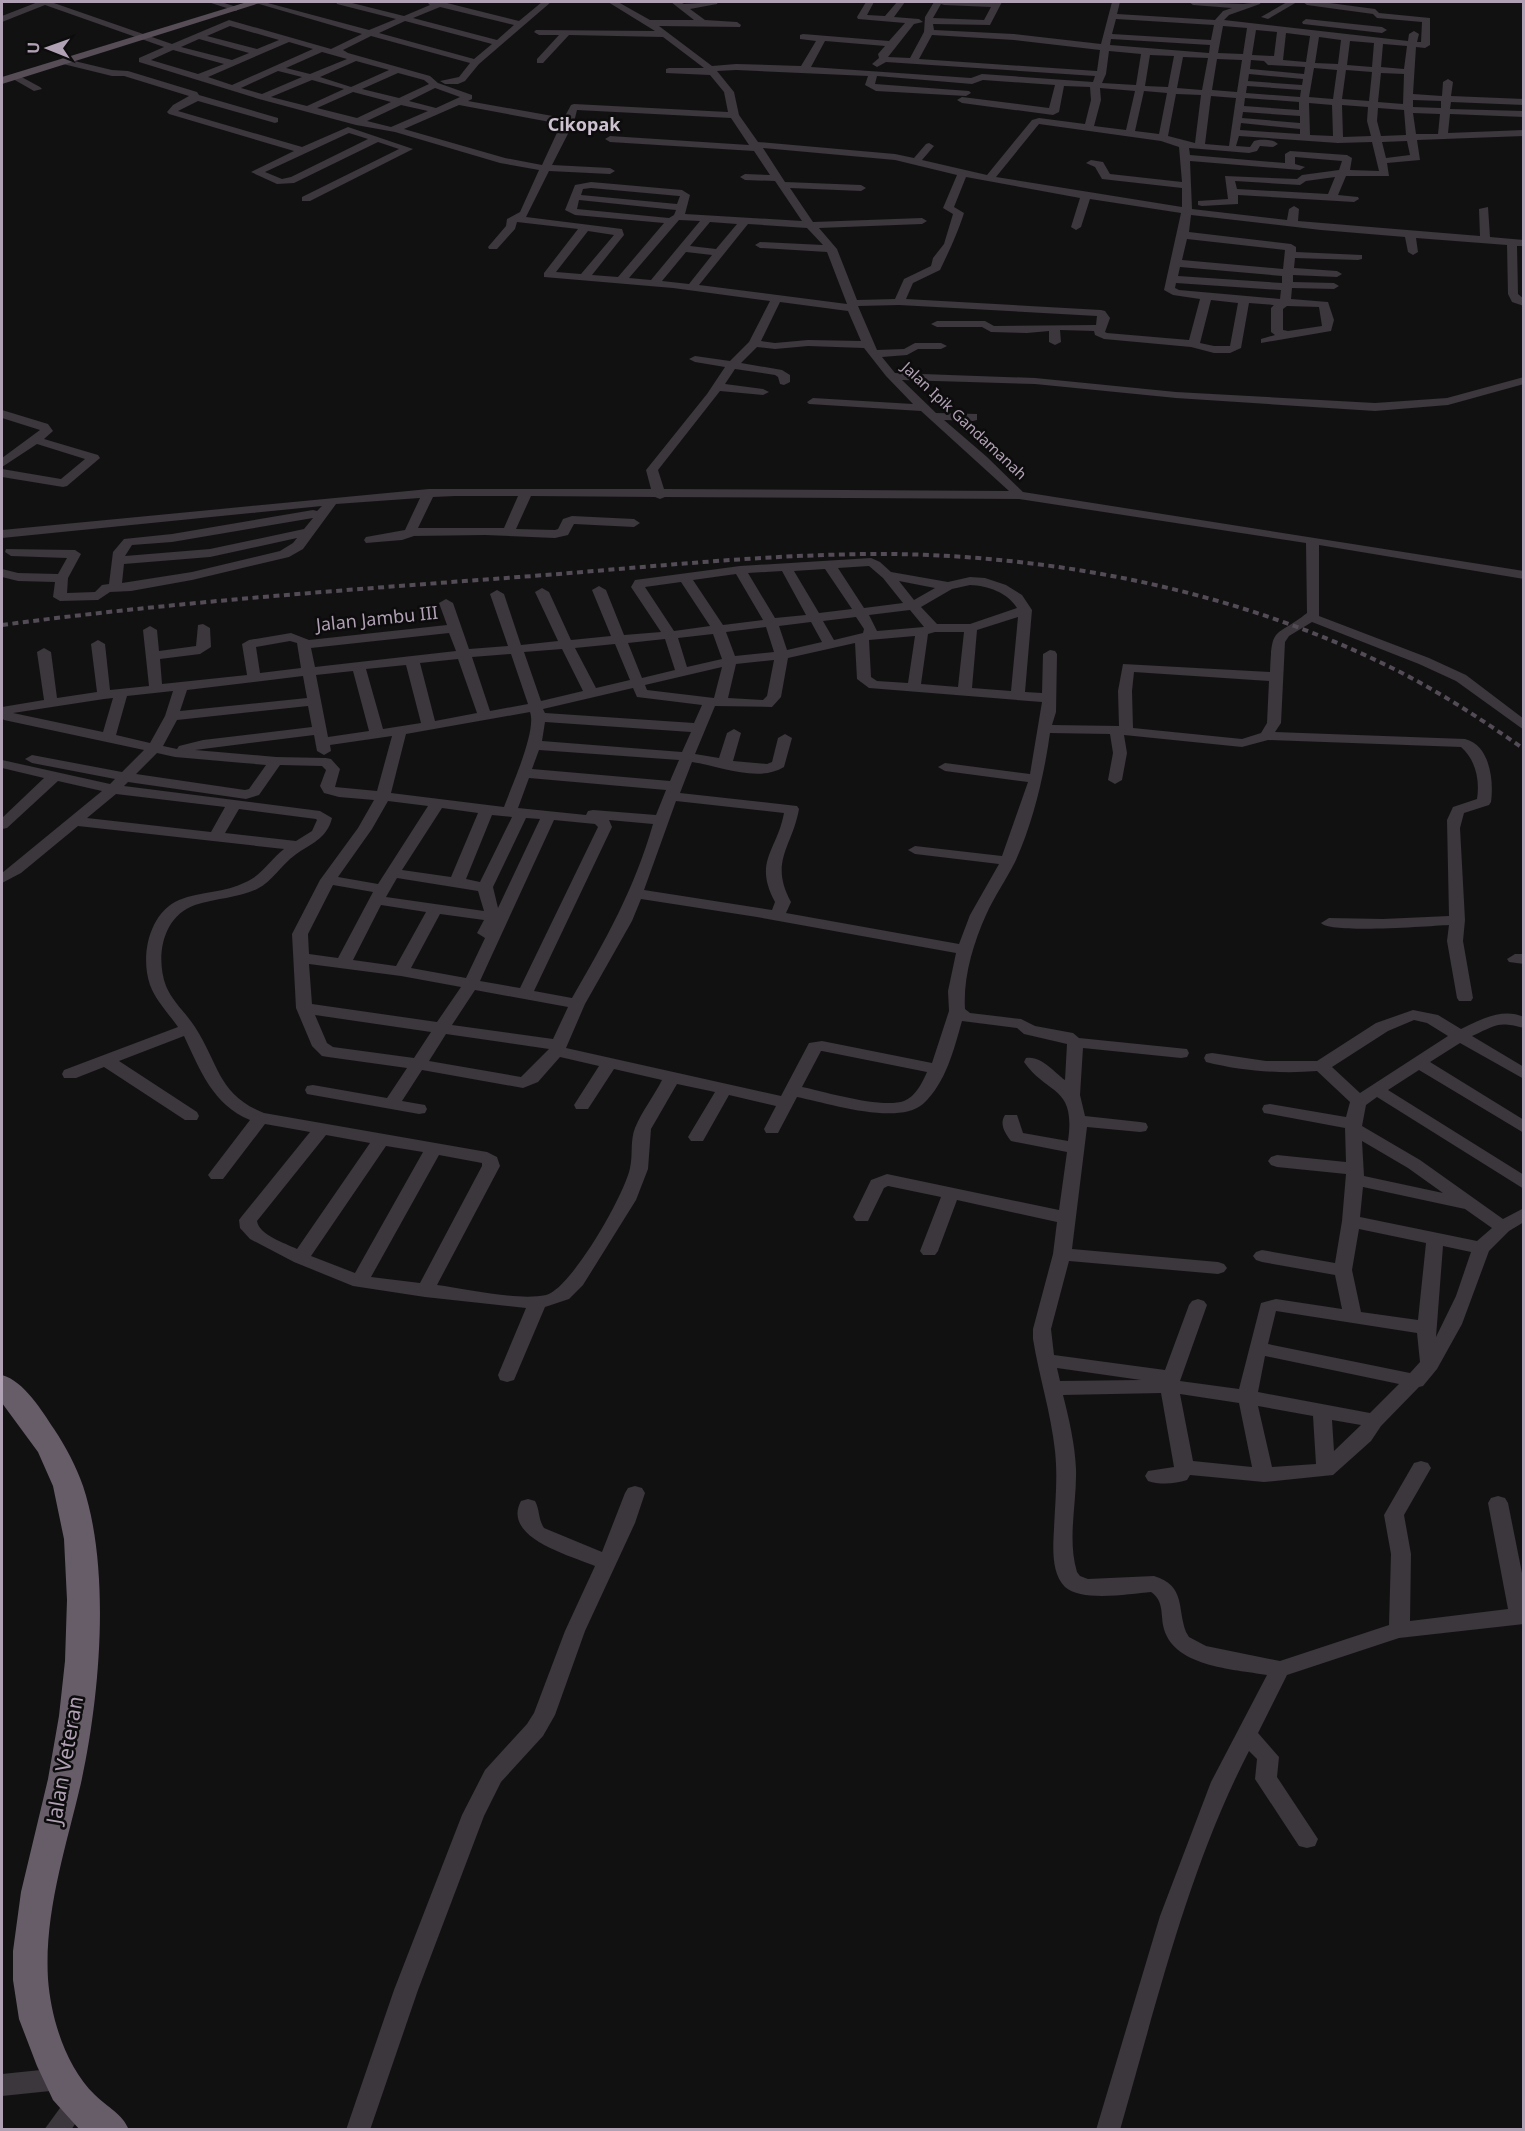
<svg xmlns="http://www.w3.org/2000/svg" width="1525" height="2131" viewBox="0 0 1525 2131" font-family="'Noto Sans',sans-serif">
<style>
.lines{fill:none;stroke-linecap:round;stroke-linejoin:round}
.minor{fill:#3c363d;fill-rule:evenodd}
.major{fill:#564d57;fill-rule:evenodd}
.highway{fill:#675d69;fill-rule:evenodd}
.rail{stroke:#534b55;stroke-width:4;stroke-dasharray:6 4.5;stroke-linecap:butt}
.labels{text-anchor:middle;stroke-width:5;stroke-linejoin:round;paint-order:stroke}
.far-street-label{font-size:15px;fill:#b0a1b4;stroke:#0d0c0d}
.far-quarter-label{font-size:18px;font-weight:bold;fill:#cdc2d0;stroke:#0d0c0d}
.street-label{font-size:18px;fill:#b0a1b4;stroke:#0d0c0d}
.near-street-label{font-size:21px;fill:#b0a1b4;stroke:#0d0c0d}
</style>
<rect width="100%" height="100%" fill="#121112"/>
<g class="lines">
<g class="minor">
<path d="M38 2H51L172 44 229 20 331 49 362 34 252 2H264L369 30 396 19 337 4 336 2H348L404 16 430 5 427 2H448L447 3 519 21 542 2H551L479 64 465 81 458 84H445L440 81 459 77 470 63 371 36 343 50 348 53 430 76 438 83 472 95V99L468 101 564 118 571 105 574 104 728 112 724 92 710 75 666 73V69L669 68H704L663 37 569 35 543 63H537V59L559 35H539L534 32 536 30 655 31 608 2H618L650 20H694L671 2H680L684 4 718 2 717 4 690 9 705 20 737 22 741 25 740 27 659 26 712 66 736 64 801 66 816 41 800 39V35L803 34 889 41 905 23 858 19 857 17 866 2H874L867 15 885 16 897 2H905L894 17 919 19 923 22 914 24 888 57 910 58 924 32 925 17 934 2H1002L990 25 933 24 934 30 1014 34 1101 44 1112 2H1120L1117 14 1215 20 1223 11 1232 8 1193 5 1189 2 1243 4 1261 2 1260 4 1229 15 1224 20 1408 41 1409 34 1414 31 1419 34 1417 42H1421L1422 22 1377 18 1373 14 1307 5 1303 2H1322L1375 9 1379 13 1430 18V45L1425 48 1416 47 1413 94 1442 96 1443 82 1448 79 1453 82 1451 96 1524 99V105L1451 102 1450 109 1524 111V117L1450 114 1448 133 1524 130V136L1417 140 1420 160 1387 163 1389 176H1346L1338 195 1358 197 1359 199 1354 202 1238 195V204L1202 206 1198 205V201L1228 199 1225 176 1297 179 1302 175 1339 170 1342 161 1295 157V164L1305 167 1300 170 1190 161 1192 209 1287 220 1289 209 1294 206 1299 209 1298 221 1480 236 1479 209 1488 207 1490 237 1524 240V246H1517L1518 294 1524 299V306L1512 302 1508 294 1507 245 1416 238 1418 252 1413 255 1408 252 1405 237 1321 230 1191 215 1189 232 1291 244 1296 247V252L1362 255V259L1358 260 1295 258 1294 268 1337 271 1342 274 1337 277 1293 275V282L1334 283 1339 286 1334 289 1292 288 1291 299 1328 302 1334 320 1331 331 1261 343V339L1275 335 1271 332V308L1274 305 1249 303 1241 348 1230 353H1214L1191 347 1104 339 1095 335 1094 331 1060 330 1061 342 1055 345 1049 342V331L1027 333 991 332 982 327H937L931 324 937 321H985L994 326 1096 325 1097 316 899 305 858 306 877 350 904 349 915 343H941L947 346 941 349H918L907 355 882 357 895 373 1035 378 1176 392 1375 403 1447 398 1524 377V384L1448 405 1375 411 1176 398 1035 384 902 380 936 413 977 414V420L973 421 944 420 987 457 1023 492 1524 571V579L1319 545V616L1429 658 1466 675 1524 719V730L1456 681 1419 664 1312 622 1289 636 1285 642 1281 723 1275 732 1465 739C1490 745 1494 781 1491 802L1489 805 1464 813 1460 828 1465 920 1463 941 1473 998 1471 1001H1459L1457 998 1447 941 1449 925C1429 926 1331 934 1321 923L1329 918 1383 919 1449 916 1447 820 1453 807 1477 799C1480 781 1476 760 1461 747L1268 740 1242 747 1124 735 1127 753 1122 780 1115 784 1108 780 1113 753 1110 734 1050 733C1044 776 1033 823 1015 862 1006 880 994 897 986 915 973 944 963 978 965 1009L970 1013 1021 1019 1035 1026 1073 1033 1079 1038 1187 1049 1189 1053 1187 1057 1181 1058 1083 1048 1080 1095 1085 1116 1140 1122 1146 1123 1148 1127 1146 1131 1140 1132 1087 1127 1072 1249 1218 1262 1224 1264 1227 1268 1224 1272 1218 1274 1069 1261 1051 1329 1054 1355 1165 1370 1189 1305 1192 1301 1198 1299 1204 1301 1207 1305 1180 1381 1239 1389 1261 1303 1276 1299 1342 1309 1335 1275 1262 1262 1256 1260 1253 1256 1256 1252 1262 1250 1335 1263 1342 1221 1346 1174 1277 1167 1271 1165 1268 1161 1271 1157 1277 1155 1346 1162 1345 1128 1270 1114 1264 1113 1262 1109 1264 1105 1270 1104 1346 1117 1350 1102 1317 1071C1281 1074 1241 1071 1206 1062L1204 1058 1206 1054 1212 1053 1266 1061H1317L1376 1023 1413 1010 1438 1015 1461 1029C1480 1020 1502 1007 1524 1017V1028C1497 1021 1497 1025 1472 1036L1524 1067V1079L1460 1043 1430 1062 1524 1120V1133L1419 1070 1388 1090 1524 1175V1189L1377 1097 1366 1105 1362 1126 1420 1160 1503 1219 1524 1208V1222L1509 1231 1489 1251 1462 1324 1437 1369 1423 1386 1419 1387 1381 1426 1371 1441 1333 1475 1264 1482 1190 1475 1187 1480C1175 1484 1160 1485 1148 1481L1145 1476 1148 1471 1174 1467 1161 1393 1063 1395C1069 1419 1075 1444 1076 1469 1077 1503 1067 1539 1077 1572L1080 1576 1088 1579 1154 1576C1186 1586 1177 1608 1186 1632L1189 1637 1206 1646 1280 1661 1389 1625 1391 1554 1384 1515 1414 1463 1421 1461 1428 1463 1431 1468 1404 1515 1411 1554 1410 1621 1508 1609 1488 1503 1491 1498 1498 1496 1505 1498 1508 1503 1524 1583V1624L1399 1638 1287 1675 1258 1733 1279 1757 1277 1777 1318 1839 1315 1846 1307 1848 1299 1846 1255 1779 1257 1759 1249 1751C1188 1869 1157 2002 1120 2130H1096L1160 1916 1211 1782 1267 1675C1233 1669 1171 1667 1163 1625 1161 1612 1163 1600 1151 1592 1130 1594 1081 1602 1065 1587 1051 1573 1053 1547 1054 1529 1055 1503 1058 1478 1055 1451 1051 1413 1039 1376 1033 1339V1329L1053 1254 1057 1222 957 1200 938 1251 935 1255H923L920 1251 941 1197 888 1186 884 1188 868 1221H856L853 1217 871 1180 887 1174 1059 1210 1067 1152 1011 1141C1005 1133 999 1124 1005 1115H1017L1023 1133 1068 1141C1076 1085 1048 1096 1024 1062L1026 1058C1041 1055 1054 1072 1065 1080L1067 1044 1024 1034 1017 1028 962 1021C954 1049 946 1083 923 1104 898 1126 827 1103 797 1097L778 1133H766L764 1129 776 1106 729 1095 703 1141H691L688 1137 715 1092 677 1084 651 1129 648 1169 636 1200 583 1285 569 1299 545 1307 514 1380 507 1382 500 1380 498 1375 526 1308 425 1297 353 1286 294 1262 250 1239 240 1228 239 1220 242 1216 310 1132 265 1124 223 1179H211L208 1175 211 1171 250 1120C213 1105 200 1070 184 1036L119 1061 197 1112 199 1116 197 1120H185L104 1067 76 1078H64L62 1074 64 1070 178 1027C169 1014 156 1001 150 985 140 956 149 913 179 900 201 891 225 893 246 882 262 875 271 859 284 849L78 826 21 873 2 883V873L102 791 58 781 7 828 2 829V818L44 778 2 768V760L110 784 115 779 32 763 25 759 32 755 122 772 144 750 4 720 2 718V707L44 700 37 652 44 648 51 652 57 698 97 692 91 644 98 640 105 644 110 690 149 686 143 630 150 626 157 630 159 651 196 646 198 625 203 624 210 628 211 647 200 654 160 659 162 684 247 675 242 644 249 640 291 633 309 640 447 625 439 603 446 599 453 603 469 649 508 646 490 594 497 590 504 594 521 645 558 641 535 592 542 588 549 592 571 640 611 636 592 590 599 586 606 590 624 635 661 632 631 587 635 580 740 566 871 558 880 562 891 572 948 582 970 577 985 578 1006 585 1022 595 1032 610 1025 692 1042 693 1043 654 1050 650 1055 651 1057 654 1056 712 1052 725 1119 726 1118 691 1123 664 1270 672C1272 624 1274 639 1307 613L1306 543 1019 499 665 497 660 499 655 497 531 496 516 529 555 530 558 529 563 519 572 516 634 519 640 523 634 527 574 524 568 535 555 538 485 535 414 536 402 540 366 543 364 540 366 537 405 530 420 498 336 504 303 549 289 557 192 580 131 591 110 592 98 600 60 601 53 597 55 582 18 581 2 577V569L18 573 58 574 67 558 11 556 5 552 6 549 75 550 81 554 68 578 67 593 95 592 102 585 109 584 113 552 124 539 172 534 313 510 317 511 322 506 2 538V530L429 489H651L646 470 707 394 725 367 695 362 689 359 695 356 730 361 749 342 770 301 673 288 544 277V273L578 229 517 222 515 229 497 249H489L488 247 506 226 507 219 520 212 539 170 500 163 395 132 356 125 259 99 139 62V58L164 47 45 5 2 22V16ZM941 4 944 5 991 7 984 20 933 18ZM440 7 514 25 497 40 413 18ZM1116 19 1214 25 1211 40 1112 34ZM405 21 492 44 474 59 379 33ZM230 26 279 40 257 49 207 36ZM1223 26 1247 28 1243 54 1218 53ZM1256 30 1277 32 1274 56 1252 55ZM1286 33 1310 36 1306 62 1283 60ZM932 35 1014 40 1100 50 1097 71 919 59ZM1319 37 1341 40 1338 64 1315 63ZM199 39 249 53 232 60 181 47ZM1111 39 1210 45 1209 53 1110 45ZM825 41 885 46 878 54 879 58 872 64 877 67 886 62 1095 76 1093 82 982 74 971 78 811 67ZM1350 41 1374 43 1372 67 1347 65ZM289 42 313 49 232 85 208 77ZM1383 44 1407 46 1404 69 1381 67ZM173 50 224 64 198 74 151 60ZM1109 51 1141 54 1136 85 1102 83 1106 74ZM322 52 347 59 310 74 286 68ZM1150 55 1174 56 1168 87 1145 86ZM1183 57 1208 58 1202 90 1177 88ZM1217 59 1242 60 1237 92 1212 90ZM1251 60 1264 61 1268 65 1305 67 1304 74 1250 69ZM356 61 389 70 351 87 320 77ZM1314 68 1337 70 1333 99 1309 97ZM736 70 868 76 865 85 876 91 966 96 971 93 969 91 875 84 877 76 972 84 983 80 1055 85 1049 108 962 97 957 100 962 103 1053 115 1059 112 1064 86 1090 87 1091 100 1085 124 1039 118 1032 120 987 175 922 160 934 146 929 143 926 144 914 158 895 154 758 142 739 115 734 92 717 71ZM1346 70 1372 72 1369 101 1342 99ZM278 71 302 77 262 94 241 88ZM398 73 424 80 429 84 399 98 362 89ZM1381 73 1404 74 1403 104 1378 102ZM1249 74 1303 79 1302 85 1248 81ZM312 80 344 89 307 106 271 97ZM1247 86 1301 90 1300 97 1246 93ZM435 88 460 97 436 108 409 101ZM1100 88 1135 91 1126 130 1094 126 1101 100ZM1144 91 1167 93 1159 134 1135 131ZM353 92 391 102 357 118 317 108ZM1176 94 1201 95 1195 143 1168 136ZM1211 96 1236 98 1229 146 1205 144ZM1245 98 1299 102V110L1244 106ZM1413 100 1441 101V108L1413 107ZM1309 103 1332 105 1333 136 1310 135ZM401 105 428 111 391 127 367 121ZM459 105 561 124 542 165 505 158 404 129ZM1342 105 1368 107 1367 121 1371 136 1343 137ZM1378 108 1404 110 1406 135 1381 136 1377 121ZM577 110 731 118 749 145 610 136 605 139 610 142 754 151 770 175 745 174 740 177 745 180 775 181 802 221 685 214 690 195 682 190 591 182 575 185 565 210 575 215 664 223 618 277 592 275 624 235 622 229 526 217 549 171 610 174 615 171 610 168 552 165 574 122ZM1243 112 1300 116V123L1242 118ZM1413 113 1440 114 1438 134H1416ZM1241 123 1300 129V134L1240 130ZM1039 124 1161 141 1179 147 1182 182 1110 174 1103 162 1091 160 1086 163 1095 167 1102 179 1182 188V207L996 177ZM1239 136 1338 143 1372 142 1379 171 1350 170 1352 158 1347 155 1290 151 1285 154V163L1190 155 1189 148 1249 153 1257 151 1260 146 1273 147 1278 144C1273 139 1260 139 1254 141L1250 147 1236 146ZM1407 141 1410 155 1386 158 1382 142ZM763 148 895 160 957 175 943 208 953 214 944 244 933 258 931 266 904 279 895 299 857 300 837 249 819 228 922 224 927 221 922 218 813 222 790 188 861 191 866 188 861 185 785 182ZM966 177 1080 198 1071 227 1076 230 1081 227 1090 199 1181 213 1164 290 1173 295 1200 299 1189 340 1107 333 1105 332 1110 318 1105 311 1101 310 906 299 913 283 940 270C949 251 957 235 964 213L954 207ZM1335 177 1328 194 1237 189 1235 181 1300 185 1306 181ZM591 188 679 196H680L677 204 581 195 583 189ZM579 200 676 210 674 215 669 218 577 209ZM679 220 700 221 651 280 629 278ZM710 222 737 224 716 249 690 246ZM748 224 807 228 823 245 760 242 755 245 760 248 827 252 847 304 699 285ZM588 231 614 235 581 274 556 272ZM1187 239 1285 250 1283 269 1182 260ZM686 252 712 255 689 284 662 281ZM1180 267 1282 276V283L1178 276ZM1176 283 1281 290 1280 299 1179 290 1175 288ZM1211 300 1238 303 1230 346H1214L1200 343ZM780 302 848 311 861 341 808 340 775 343 761 341ZM1287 306 1319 307 1322 326 1288 331 1283 330V309ZM808 346 864 348 886 376 913 404 813 398 807 402 809 404 921 411 1009 491 664 489 658 470 720 391 763 395 769 392 763 389 725 384 735 369 775 375 778 377 780 384 784 385 790 382V375L782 370 741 363 757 347 775 349ZM455 496H518L504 528H418L433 497ZM313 518 304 529 210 549 125 556 132 545 172 542ZM297 538 293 543 280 551 192 572 122 583 124 564 210 557ZM869 566 883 578 903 603 864 608 838 568ZM825 569 852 609 819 613 794 571ZM782 571 806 615 775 618 748 573ZM736 574 763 620 723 625 693 580ZM899 581 935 588 914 600ZM681 582 710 626 674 631 645 587ZM970 585C988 586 1007 592 1017 608L970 624H937L921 607 952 589ZM910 610 924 627 877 631 869 615ZM856 617 864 629 863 633 834 640 823 621ZM1018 617 1011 691 972 688 977 630ZM811 622 822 642 787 650 779 626ZM766 627 774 652 735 656 726 632ZM935 632H964L958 687 921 684 928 634ZM449 633 456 651 315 667 311 648ZM713 634 722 659 687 667 678 638ZM915 636 908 683 877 681 871 677 869 640ZM665 639 675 670 642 678 628 643ZM290 641 297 643 301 668 260 673 256 647ZM855 643 857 679 869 688 1042 702 1030 774 945 763 938 767 945 771 1028 782 1002 856 915 846 908 850 915 854 999 864 970 915 959 944 786 913 791 902C769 861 792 848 799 809L797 806 680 793 692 762C720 766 758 783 784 767L792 738 785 734 778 738 772 762 767 764 733 761 741 733 734 729 727 733 719 758 695 754 715 706 772 707 781 697 788 658ZM615 644 630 680 596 688 575 648ZM562 649 583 691 541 701 524 652ZM511 654 528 704 490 711 472 657ZM458 659 477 713 435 721 420 663ZM774 660 767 696 763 700 728 698 736 664ZM406 665 421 723 383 729 366 669ZM722 667 714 698 647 690 645 685ZM353 671 369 731 328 737 316 675ZM1134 672 1269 681 1267 723 1261 733 1242 739 1133 728 1132 691ZM303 676 307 698 180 711 187 690ZM633 688 637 697 702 705 694 723 545 713 543 709ZM173 691 165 716 150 743 116 735 127 696ZM113 698 103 732 13 713 104 699ZM308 706 312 727 203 740 179 746 177 749 163 746 177 720ZM530 712C537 731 511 787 504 807L391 793 406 734ZM545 722 691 732 682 752 542 741ZM314 735 317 751 324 755 331 751 330 745 392 736 377 791 335 787 340 769 331 759 326 758 276 757 195 750ZM539 750 679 760 670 781 532 769ZM157 753 175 757 266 765 249 789 245 790 136 774ZM280 765 322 766 326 770 320 786 324 793 339 797 374 800 358 828 320 880 292 934 296 1008 312 1046 322 1056 328 1057 407 1068 387 1098 313 1085 307 1086 305 1090 307 1094 419 1114 425 1113 427 1109 425 1105 402 1101 422 1070 523 1088 538 1082 560 1057 599 1066 574 1105 576 1109H588L614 1069 662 1080C654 1096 642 1111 635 1128 630 1140 633 1156 630 1168 625 1194 571 1289 546 1295 518 1301 467 1289 437 1285L500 1166 497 1157 487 1152 264 1113C218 1095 219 1064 195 1027 186 1013 172 1001 166 986 155 956 163 916 195 905 216 898 238 898 257 889 273 881 281 865 295 855 310 844 327 839 332 818L320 811 124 786 128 782 246 799 259 795ZM529 778 666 790 656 815 593 810 588 811 586 815 518 808ZM116 794 225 807 211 832 87 818ZM388 801 428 806 378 884 338 877 372 829ZM676 801 784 813C777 851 753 861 775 902L772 910 644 890ZM442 808 478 813 451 877 402 870ZM239 809 316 819 317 820 312 831 296 841 225 833ZM492 815 512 817 480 882 466 879ZM526 818 540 819 498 908 493 887ZM554 820 595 824 598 827 520 988 480 981ZM609 820 653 824C634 890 606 939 572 998L534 991 612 827ZM397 878 478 891 484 911 386 897ZM333 885 373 892 338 958 309 954 308 934ZM641 899 757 917 956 953 948 991 949 1011 932 1063 822 1041 809 1043 781 1096 566 1048 585 1004 632 921ZM381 905 426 912 396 966 353 960ZM440 914 484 920 477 933 485 938 466 978 411 968ZM309 964 401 976 461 987 437 1022 312 1004ZM475 990 568 1007 553 1039 452 1025ZM315 1015 431 1032 414 1058 333 1047 327 1043ZM1414 1020 1427 1023 1448 1036 1360 1093 1332 1067 1388 1031ZM446 1034 549 1049 521 1077 429 1061ZM821 1051H822L927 1072C922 1083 916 1096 904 1101 882 1109 826 1092 802 1087ZM326 1135 370 1143 297 1249C285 1243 259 1235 257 1221ZM1362 1141 1408 1168 1443 1193 1364 1176ZM386 1146 423 1152 355 1273 311 1256ZM439 1155 482 1163V1166L420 1283 371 1277ZM1363 1187 1465 1209 1492 1228 1477 1241 1360 1217ZM1359 1229 1426 1243 1418 1320 1361 1312 1352 1270ZM1443 1246 1471 1252 1456 1296 1436 1337ZM1276 1311 1417 1333 1420 1362 1410 1373 1268 1344ZM1265 1356 1399 1384 1370 1413 1258 1392ZM1057 1368 1141 1380 1060 1381ZM1180 1394 1239 1403 1252 1467 1193 1461ZM1258 1406 1313 1416 1316 1464 1272 1467ZM1332 1420 1361 1425 1334 1451Z"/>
<polygon points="208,2 221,2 240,8 236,11"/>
<polygon points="1287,2 1297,2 1268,19 1261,17"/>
<polygon points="1306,19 1382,27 1387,30 1382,33 1303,24 1302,22"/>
<path d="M66 59 112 70 128 71 197 92 199 95 278 118V122L275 123 198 101 178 111 302 147 348 127 413 149 310 201H302V197L399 149 378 142 294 183 277 184 251 172 294 151 169 114 167 112 173 105 189 96 124 76H112L63 64 61 62ZM349 133 368 139 291 177 282 179 265 172Z"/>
<polygon points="16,74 40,87 42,89 34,91 13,79 11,77"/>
<polygon points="2,410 48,424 53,431 44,439 98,455 100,458 67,486 63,487 2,477 2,469 61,479 85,459 37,444 2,467 2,458 40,430 2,418"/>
<polygon points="1515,954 1524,954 1524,964 1509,962 1507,959"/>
<path d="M635 1486 642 1488 645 1493 635 1523 585 1631 555 1715 543 1736 501 1782 484 1816 418 1990 370 2130H346L394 1990 462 1815 485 1770 527 1724 534 1713 565 1631 595 1566C572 1556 501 1538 521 1501L528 1499 535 1501C540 1510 538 1519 544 1528L602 1552 625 1493 628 1488Z"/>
<polygon points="60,2068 68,2071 72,2079 68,2087 60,2090 2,2096 2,2074"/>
<polygon points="76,2094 84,2097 88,2105 71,2130 44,2130 68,2097"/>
</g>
<polygon class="major" points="247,2 263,2 2,84 2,77"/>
<path class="highway" d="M2 1375C24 1381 42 1411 54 1429 66 1447 76 1466 83 1486 111 1570 100 1697 81 1783 66 1847 44 1913 48 1979 51 2019 66 2067 95 2095 108 2108 122 2113 129 2130H80L53 2100 37 2066 19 2019 13 1980V1951L21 1892 48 1779 59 1716 65 1661 67 1600 64 1539 53 1486 38 1452 2 1403Z"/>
<path class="rail" d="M2 625C173 602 346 590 519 577 644 568 770 553 895 554 1064 557 1238 592 1390 667 1437 690 1481 719 1524 749"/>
</g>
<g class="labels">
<g class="far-street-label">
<text transform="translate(964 421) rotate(43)" y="5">Jalan Ipik Gandamanah</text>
</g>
<g class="far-quarter-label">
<text x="584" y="131">Cikopak</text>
</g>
<g class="street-label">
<text transform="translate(377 619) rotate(-6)" y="6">Jalan Jambu III</text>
</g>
<g class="near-street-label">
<text transform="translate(65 1760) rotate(-80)" y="7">Jalan Veteran</text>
</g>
</g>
<rect width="1525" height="2131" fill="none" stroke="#b0a1b4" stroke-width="6"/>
<g transform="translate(48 48) rotate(271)" stroke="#0d0c0d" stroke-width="4.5" paint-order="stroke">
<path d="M0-4.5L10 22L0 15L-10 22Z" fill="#b0a1b4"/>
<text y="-9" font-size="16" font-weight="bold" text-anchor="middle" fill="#b0a1b4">U</text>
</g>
</svg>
